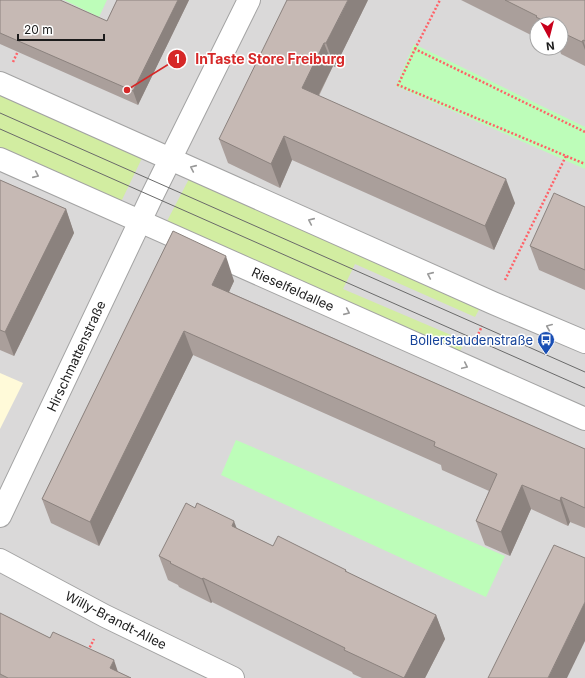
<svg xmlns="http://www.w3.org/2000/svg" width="585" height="678" viewBox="0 0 585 678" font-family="Inter,sans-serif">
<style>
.residential{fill:#dad9d9;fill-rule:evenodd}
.education{fill:#fffad9}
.grass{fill:#d2eda1}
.park{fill:#bdfdb9}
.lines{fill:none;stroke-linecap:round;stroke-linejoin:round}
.street-casing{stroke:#a3a3a3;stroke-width:24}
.path{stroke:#ff6167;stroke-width:2.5;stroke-dasharray:2 2;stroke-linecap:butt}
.street{stroke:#fff;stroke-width:22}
.tram{stroke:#6a6a6a;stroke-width:1}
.wall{fill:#aa9f9b}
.shaded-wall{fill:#8b827e}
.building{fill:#c6b9b4;stroke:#8b827e}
.oneway{stroke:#999}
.labels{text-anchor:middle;stroke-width:3;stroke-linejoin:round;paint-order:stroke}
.street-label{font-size:13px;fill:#1c1c1c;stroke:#fff}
.transit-label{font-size:13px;fill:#164399;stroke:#fff;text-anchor:end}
.leader{fill:none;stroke:#d62828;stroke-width:1.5}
.callout-dot{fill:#d62828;stroke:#fff;stroke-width:1.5}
.mark-label{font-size:12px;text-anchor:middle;font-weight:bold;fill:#fff}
.callout-label{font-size:14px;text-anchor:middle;font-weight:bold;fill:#d62828;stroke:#fff;stroke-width:3;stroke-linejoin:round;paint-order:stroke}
</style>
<rect width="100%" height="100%" fill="#eee8e1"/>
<path class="residential" d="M0 0H585V678H0ZM537 24H561V48H537Z"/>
<polygon class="education" points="0,373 23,383 0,429"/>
<g class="grass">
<polygon points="0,93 143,156 120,204 0,151"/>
<polygon points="190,177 481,306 475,317 355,264 343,289 465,341 459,353 166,223"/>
</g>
<g class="park">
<polygon points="64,0 107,0 99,17"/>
<polygon points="414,44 585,127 585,169 396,86"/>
<polygon points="236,440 505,556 486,597 221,475"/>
</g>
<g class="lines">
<defs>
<g id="street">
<polyline points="0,83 493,303 585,342"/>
<polyline points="0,159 585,419"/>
<polyline points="0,516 152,196 249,0"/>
<polyline points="0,560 105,616 233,678"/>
</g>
</defs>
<use href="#street" class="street-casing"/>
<g class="path">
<polyline points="415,49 440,0"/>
<polyline points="13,62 18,51"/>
<polyline points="585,132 415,49 398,85 585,164"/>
<polyline points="505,280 566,156"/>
<polyline points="475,341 482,326"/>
<polyline points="88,651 94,639"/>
</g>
<use href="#street" class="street"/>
<g class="tram">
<polyline points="0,113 585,372"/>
<polyline points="0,129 585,388"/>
</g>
</g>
<g class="wall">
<polygon points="0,0 107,21 117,0 189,0 138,105 0,44"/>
<polygon points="368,0 335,67 333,66 319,96 515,203 494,250 292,160 280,188 228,163 219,139"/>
<polygon points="461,0 585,0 585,66 561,54 560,51 554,48 561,48 561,24 537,24 537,38"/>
<polygon points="0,180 66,209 74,233 14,356 0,350"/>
<polygon points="585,207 585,290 539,270 530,246"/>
<polygon points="173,231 234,281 229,292 585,449 585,528 570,522 568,526 531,509 510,556 485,545 476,521 489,491 442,470 441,465 193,355 99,546 51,523 42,499"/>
<polygon points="236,528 273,546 346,570 347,572 436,615 445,639 425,678 362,678 353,674 352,672 212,602 211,603 179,587 178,585 168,580 159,556"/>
<polygon points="0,613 118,672 131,678 0,678"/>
</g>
<g class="shaded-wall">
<polygon points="178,0 189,0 138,105 133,91"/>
<polygon points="348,0 368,0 335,67 326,43"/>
<polygon points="583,40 585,46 585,50 582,42"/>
<polygon points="324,43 333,66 310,112 302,88"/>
<polygon points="284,136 292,160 280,188 271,164"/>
<polygon points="506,179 515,203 494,250 485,226"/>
<polygon points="66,209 74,233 14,356 5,332"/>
<polygon points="226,256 234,281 221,309 212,285"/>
<polygon points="184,331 193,355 99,546 90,522"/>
<polygon points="522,485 531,509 510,556 501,532"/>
<polygon points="561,497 570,522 568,526 560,501"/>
<polygon points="234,521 243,545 232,526"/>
<polygon points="203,578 212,602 211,603 202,579"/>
<polygon points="585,602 585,641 567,678 548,678"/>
<polygon points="436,615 445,639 425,678 404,678"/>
<polygon points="114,660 120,678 110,668"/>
</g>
<g class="building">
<polygon points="0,0 60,0 107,21 117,0 178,0 133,91 0,33"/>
<polygon points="287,0 348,0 326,43 324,43 302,88 506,179 485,226 284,136 271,164 219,139"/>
<polygon points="505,0 585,0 585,41 583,40 582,42 561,32 561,24 550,24 536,17 537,16"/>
<polygon points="0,180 66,209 5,332 0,330"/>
<polygon points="554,193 585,207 585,270 530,246"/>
<polygon points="173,231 226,256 212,285 585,449 585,508 561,497 560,501 522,485 501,532 476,521 497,474 434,446 435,442 184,331 90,522 42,499"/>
<polygon points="186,503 195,508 197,503 234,521 232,526 273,546 278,536 346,570 345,571 436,615 404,678 344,650 345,648 203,578 202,579 170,563 171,562 159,556"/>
<polygon points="554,545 585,558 585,602 548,678 488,678"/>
<polygon points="0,613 50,638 53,632 114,660 110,668 131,678 8,678 0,674"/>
</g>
<defs><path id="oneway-chevron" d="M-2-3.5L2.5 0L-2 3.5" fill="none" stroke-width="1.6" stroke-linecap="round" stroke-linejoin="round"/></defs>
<g class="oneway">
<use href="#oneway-chevron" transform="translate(193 168) rotate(-156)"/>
<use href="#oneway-chevron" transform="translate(36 175) rotate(24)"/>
<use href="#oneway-chevron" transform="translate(311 221) rotate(-156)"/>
<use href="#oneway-chevron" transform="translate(430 275) rotate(-156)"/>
<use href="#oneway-chevron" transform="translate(347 312) rotate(24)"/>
<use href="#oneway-chevron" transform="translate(549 327) rotate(-157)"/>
<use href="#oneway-chevron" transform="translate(465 366) rotate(25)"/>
</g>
<defs>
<symbol id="bus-pin" viewBox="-11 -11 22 30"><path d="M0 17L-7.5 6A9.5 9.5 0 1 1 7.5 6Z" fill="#1a4fb4" stroke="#fff"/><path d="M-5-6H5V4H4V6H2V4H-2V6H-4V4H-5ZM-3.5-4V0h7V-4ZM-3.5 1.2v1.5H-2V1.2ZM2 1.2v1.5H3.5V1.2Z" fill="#fff"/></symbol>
</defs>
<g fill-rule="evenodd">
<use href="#bus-pin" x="536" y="330" width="20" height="27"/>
</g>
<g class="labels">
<g class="street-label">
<text transform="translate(293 289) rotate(24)" y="5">Rieselfeldallee</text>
<text transform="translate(76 356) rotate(-65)" y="5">Hirschmattenstraße</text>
<text transform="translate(116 620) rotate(27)" y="5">Willy-Brandt-Allee</text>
</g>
<g class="transit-label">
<text x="533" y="345">Bollerstaudenstraße</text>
</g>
</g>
<path class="leader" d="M127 90L177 59"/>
<g class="callout-dot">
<circle cx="127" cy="90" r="4"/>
<circle cx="177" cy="59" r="10"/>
</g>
<g class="mark-label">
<text x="177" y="63">1</text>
</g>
<g class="callout-label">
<text x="270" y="64">InTaste Store Freiburg</text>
</g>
<g transform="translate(549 36) rotate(173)"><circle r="19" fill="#ffffff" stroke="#a4a4a4"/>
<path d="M0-3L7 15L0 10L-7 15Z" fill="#c8001c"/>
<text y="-6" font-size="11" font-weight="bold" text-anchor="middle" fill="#1c1c1c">N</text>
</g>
<path d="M18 34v6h86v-6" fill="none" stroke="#1c1c1c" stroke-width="2"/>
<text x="24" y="34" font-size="12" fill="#1c1c1c" stroke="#ffffff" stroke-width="3" paint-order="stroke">20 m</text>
</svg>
